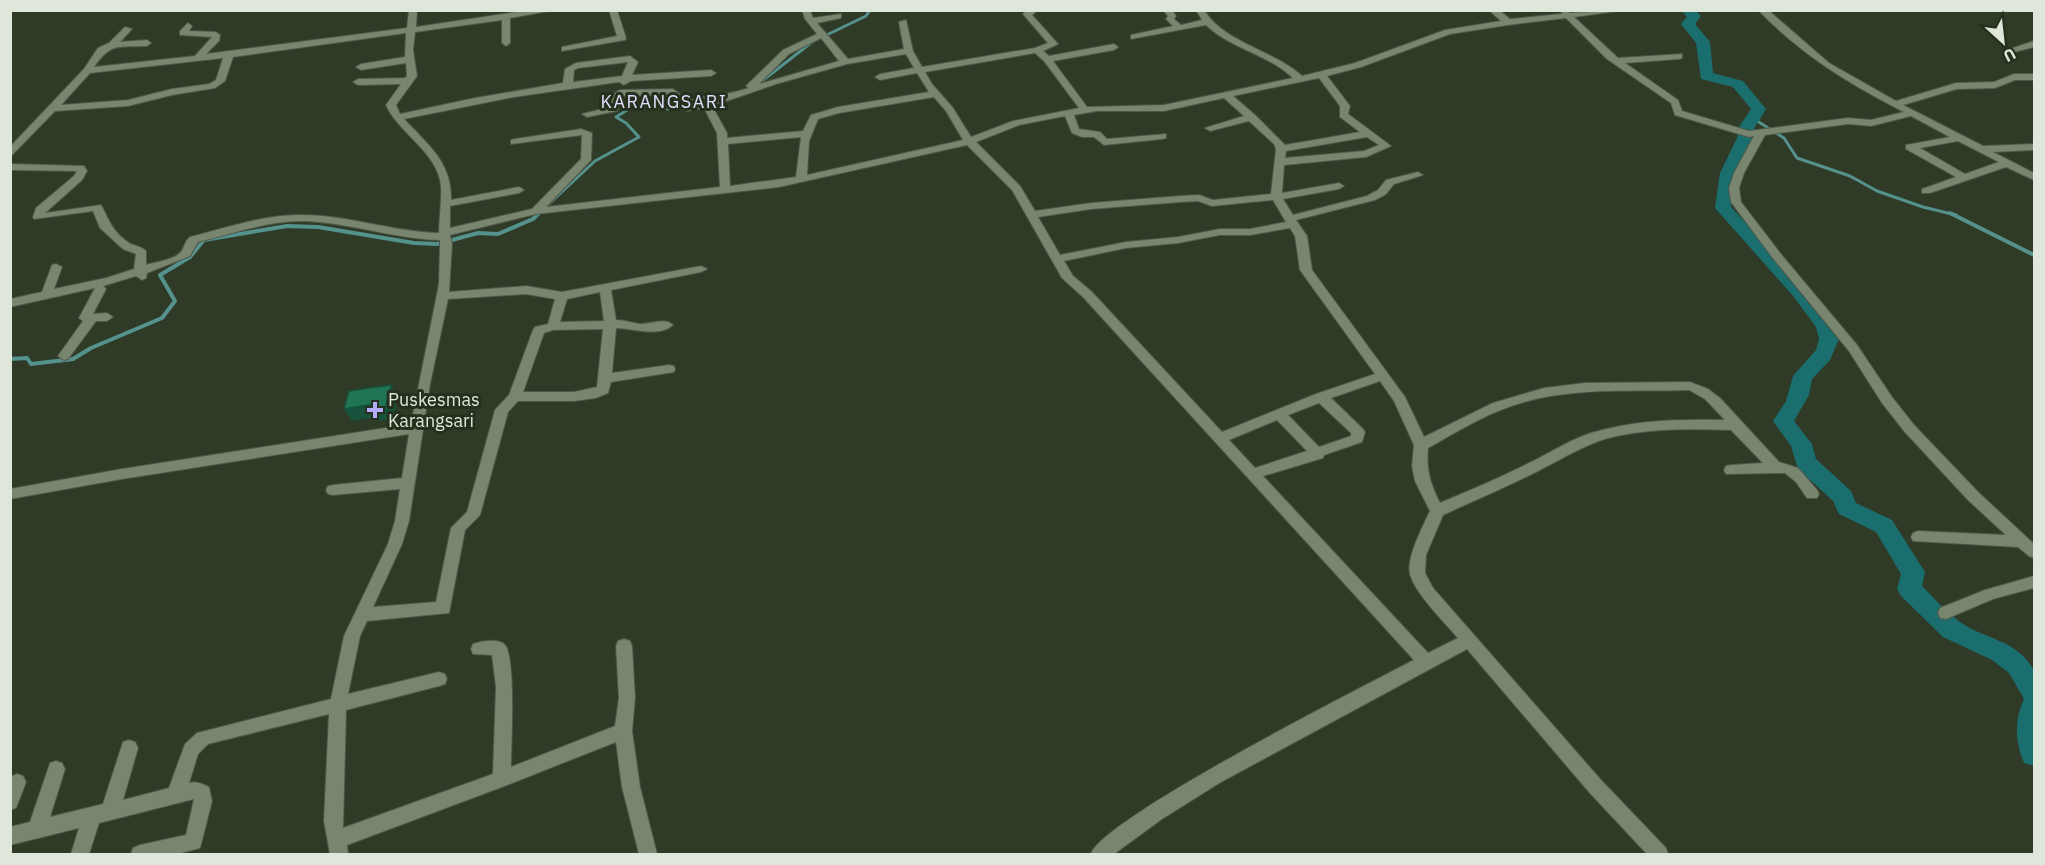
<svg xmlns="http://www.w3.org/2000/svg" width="2045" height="865" viewBox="0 0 2045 865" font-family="'IBM Plex Sans',sans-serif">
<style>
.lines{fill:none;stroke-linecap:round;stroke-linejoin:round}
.stream-far1{stroke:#55928e;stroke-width:3}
.stream{stroke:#55928e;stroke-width:4}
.river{fill:#1a6e6e;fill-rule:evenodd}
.minor-casing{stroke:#4f5848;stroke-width:2}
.minor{fill:#78856f;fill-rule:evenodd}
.shaded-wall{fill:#16523c}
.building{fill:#207555;stroke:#16523c;stroke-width:1.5}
.poi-dot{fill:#b3adf9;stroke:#25301d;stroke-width:2}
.labels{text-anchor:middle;stroke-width:6;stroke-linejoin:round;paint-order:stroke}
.far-quarter-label{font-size:18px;letter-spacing:1.5px;fill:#e1dffd;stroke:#25301d}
.poi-label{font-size:18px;fill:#dfe6da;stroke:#25301d;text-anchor:start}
</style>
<rect width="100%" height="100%" fill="#2f3a27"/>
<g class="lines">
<g class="stream-far1">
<polyline points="757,85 812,42 866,16 870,10"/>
<polyline points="1754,119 1784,138 1797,158 1850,176 1877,191 1923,207 1956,215"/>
<polyline points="537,215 595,161 639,137 626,123 616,117 635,105 668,109 689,100 730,94"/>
</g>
<g class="stream">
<polyline points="1950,213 2034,255"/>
<polyline points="10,359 27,358 31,364 73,359 91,348 162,318 175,301 160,275 190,257 204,240 287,226 318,227 414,243 437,244 478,233 498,234 533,219 539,213"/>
</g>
<path class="river" d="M1681 10H1695L1701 16 1695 24 1710 42 1713 73 1743 81 1766 109 1755 127 1753 138 1736 173 1731 207 1807 289 1835 327 1839 339 1830 360 1812 379 1809 395 1794 421 1812 444 1816 459 1851 491 1856 503 1892 520 1925 572 1922 586C1934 598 1946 612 1960 622 1987 641 2015 638 2034 670V766L2024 763C2015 742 2014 720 2024 699L2009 673 1992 660 1943 637 1901 596 1897 589 1901 574 1876 532 1839 514 1833 501 1798 469 1791 446 1773 421 1786 401 1793 376 1816 350 1819 339 1816 327 1794 297 1715 208 1720 173 1737 138 1739 127 1751 109 1733 87 1701 79 1696 43 1681 24 1687 17Z"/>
<defs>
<g id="minor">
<path d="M409 10H417L416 27 530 10H555L510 18V43L506 46 502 43V20L415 32 413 50 417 76 396 105 400 114 475 98 563 83 565 69 576 63 630 56 638 62 632 75 711 70 716 73 711 76 631 81 624 85 619 82 514 97 404 119C428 145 452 162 451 200L519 187 524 190 519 193 450 206V228L532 209 581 159 582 135 511 144V140L515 139 581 129 592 133 591 160 546 207 720 187 717 133 704 108 687 111 671 105V95L624 96 617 111 587 117 582 114 610 107 615 93 620 90 673 89 682 96 679 102C695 108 706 100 721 95 730 93 740 91 749 88L746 86 783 50 817 34 805 19 802 10H810L813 18 841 14V18L817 23 848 59 904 49 899 22 906 20 913 51 922 67 1035 48 1048 43 1023 14 1027 10H1038L1032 15 1058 44 1043 51 1049 56 1114 44 1118 47 1114 50 1053 61 1087 107 1164 105 1293 78C1268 54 1231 49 1206 25L1131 39V35L1173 26 1166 19 1168 16 1163 10H1172L1176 16 1174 19 1181 25 1202 20 1196 10H1204C1223 42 1275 51 1302 76L1355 63 1445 30 1501 21 1489 10H1499L1510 19 1561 14 1565 10 1570 13 1625 10 1574 17 1618 58 1682 54V58L1679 59 1625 63 1678 100 1682 111 1749 131 1848 118 1871 120 1904 112C1848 83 1803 56 1758 10H1768L1829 63 1896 101 1956 83 1994 82 2014 74H2034V80H2015L1995 88 1957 89 1903 105 1983 146 2034 144V150L1993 152 2034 173V180L2006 167 1930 193H1922V189L1956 177 1906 149V145L1950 137 1911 116 1871 126 1848 124 1765 135 1744 173 1739 188 1741 202 1780 253 1857 345 1892 397 1914 425 1978 492 2034 544V558L2029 556 2018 547 1913 541 1911 537 1913 533 1918 531 2006 535 1968 500 1904 431 1882 403 1849 351 1772 257 1731 202 1729 188 1734 173 1754 136 1749 137 1675 115 1671 103 1607 59 1566 18 1508 25 1450 34 1361 67 1327 76 1350 106 1348 114 1391 146 1366 157 1284 165 1282 193 1339 183 1344 186 1339 189 1283 199 1293 215 1367 196 1378 190 1386 180 1418 172 1423 175 1394 184 1386 194 1375 200 1296 220 1307 236 1312 270 1405 397 1424 437 1493 403 1544 388 1585 383 1690 382 1708 389 1720 398 1779 462 1798 468 1817 490 1819 494 1817 498H1807L1796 482 1785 473 1726 474 1724 470 1726 466 1731 465 1763 463 1731 430C1695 429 1658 428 1622 435 1591 440 1566 457 1538 471 1507 487 1475 500 1443 515L1426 555 1425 573 1433 588 1601 780 1666 848 1668 854H1647L1589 792 1467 649 1221 782 1162 819 1114 854H1091C1103 818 1366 685 1414 660L1083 297 1062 278 1012 190 967 145 779 187 536 214 450 235 452 244 449 292 526 286 562 292 701 266 707 269 701 272 611 290 616 320C625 320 632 323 640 324 651 324 665 317 673 325 659 338 632 328 616 328L612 373 669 365 674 366 675 369 674 372 611 382 608 393 596 398 574 401H518L508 412 480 515 465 530 449 613 367 621 360 636 348 694 439 672 445 674 447 679 445 684 439 686 346 710 343 828 493 774 496 687 492 655 473 654 471 649 473 644C481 641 499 638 505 645 516 658 511 747 511 767L615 726 619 698 616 646 618 641 624 639 630 641 632 646 635 698 632 731 640 787 657 854H639L622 787 616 742 502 787 347 845 348 854H330L324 821 329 714 208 744 198 754 189 783C197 781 202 784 209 787L212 801 200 848 177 854H131L133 848 140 845 186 835 194 799 99 823 89 854H71L79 828 10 845V827L30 822 50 763 56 761 62 763 65 769 50 817 103 804 123 742 129 740 135 742 138 748 123 800 169 788 185 744 197 733 331 699 344 636 388 544 395 521 400 489 333 495 328 494 326 490 328 486 333 485 402 478 409 434 122 479 10 499V489L122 469 411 424 439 284 440 244V240C393 239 349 222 302 221 267 221 232 234 198 242L190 256 147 273 146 278 142 280 136 276 103 286 106 289 93 314 107 313 113 317 107 321H96L68 359 64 360 58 356 83 321 79 318 95 288 10 307V299L42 292 52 265 56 264 62 267 54 289 106 278 134 269 136 254 123 249 100 228 93 211 34 219 33 217 36 208 74 176 77 171 10 170V164L84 166 87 171 82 180 45 213 101 205C110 222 112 231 129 243 134 246 141 246 146 251V265C155 262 173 260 180 253 185 248 184 241 190 237 226 228 265 214 302 215 348 215 393 232 439 233 439 218 442 202 441 186 438 152 399 134 386 105L401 84 358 85 353 82 358 79 405 78 407 76 406 63 361 70 356 67 361 64 405 57 406 33 233 57 225 81 215 88 172 95 128 106 55 111 10 157V147L84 69 98 48 109 43 125 27 132 29 120 42 147 40 151 43 147 46C119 47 111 42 94 67L195 56 212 37 180 35V31L188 23 192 26 189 31 216 32 220 35 219 41 206 54 407 28ZM821 38 839 61 759 84 789 54ZM1035 53 1044 61 1079 108 1013 121 971 137 953 108 932 84 925 72ZM906 54 914 68 880 74 875 77 880 80 917 73 929 92 838 107 811 115 803 131 727 138V133L712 106 776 84 847 64ZM223 58 216 80 209 84 172 89 128 100 61 105 90 73ZM628 62 622 76 573 82 574 70 578 68ZM1319 78 1340 106V117L1360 132 1285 145 1255 115 1233 96ZM934 97 946 111 963 140 807 175 809 141 818 119 839 113ZM1224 98 1244 116 1205 128 1210 131 1249 121 1274 144 1276 149 1271 194 1213 200 1199 195 1180 196 1091 203 1035 211 1020 186 976 142 1019 125 1065 116 1072 133 1082 137H1094L1104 145 1162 139 1166 138V134L1107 139 1100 132 1079 129 1074 115 1097 111H1164ZM801 137 796 177 730 186 728 144ZM1367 137 1379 145 1364 151 1285 158 1286 151ZM1958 141 1999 162 1965 174 1920 148ZM1273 200 1286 222 1250 229H1220L1178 237 1126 242 1060 255 1038 217 1091 209 1180 202 1198 201 1212 206ZM1290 228 1295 236 1300 270 1375 374 1316 394 1222 432 1091 291 1073 276 1064 261 1126 248 1178 243 1220 235H1250ZM600 292 604 321 560 322 567 299ZM526 294 555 299 548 324 535 327 533 330 509 395 495 410 467 512 451 528 436 602 373 607 402 544 409 521 430 384 448 299ZM603 329 597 387 574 392H523L544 333 553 330ZM1380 381 1394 401 1414 445 1412 466 1415 481 1430 511C1423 526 1406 558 1410 574 1414 592 1445 623 1458 638L1428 653 1263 476 1323 458 1324 455 1362 442 1365 432 1363 429 1331 398ZM1689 390 1705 399 1725 420C1680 419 1634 420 1591 433 1569 440 1550 453 1529 463 1500 478 1470 490 1440 503 1430 483 1426 470 1428 448 1460 430 1492 410 1528 401 1580 387 1636 392 1689 390ZM1319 403 1351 433V436L1319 447 1288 415ZM1277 420 1307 451 1255 468 1229 440Z"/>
<polygon points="609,10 617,10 626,38 625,40 562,51 562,47 617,36"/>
<polygon points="2034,41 2034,47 2014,52 2010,49"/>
<polygon points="2034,576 2034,588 1993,599 1946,619 1940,618 1938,613 1940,608 1985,590"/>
<polygon points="17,774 23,776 26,782 16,808 10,810 10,777"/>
</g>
</defs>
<use href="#minor" class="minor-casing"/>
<use href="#minor" class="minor"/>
</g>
<polygon class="shaded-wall" points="391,385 398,398 393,419 380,421 378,417 352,421 344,409 374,404"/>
<polygon class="building" points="391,385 386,406 373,408 374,404 344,409 349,391"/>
<path class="poi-dot" d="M372 401h6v6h6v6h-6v6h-6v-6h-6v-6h6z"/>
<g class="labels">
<g class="far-quarter-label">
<text x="664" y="108">KARANGSARI</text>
</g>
<g class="poi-label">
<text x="388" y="406">Puskesmas<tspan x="388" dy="21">Karangsari</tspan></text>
</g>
</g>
<rect width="2045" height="865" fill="none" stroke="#dfe6da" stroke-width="24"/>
<g transform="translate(2003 42) rotate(153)" stroke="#25301d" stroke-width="4.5" paint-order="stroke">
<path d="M0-4.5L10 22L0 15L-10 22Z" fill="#dfe6da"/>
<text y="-9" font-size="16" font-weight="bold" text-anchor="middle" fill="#dfe6da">U</text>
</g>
</svg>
